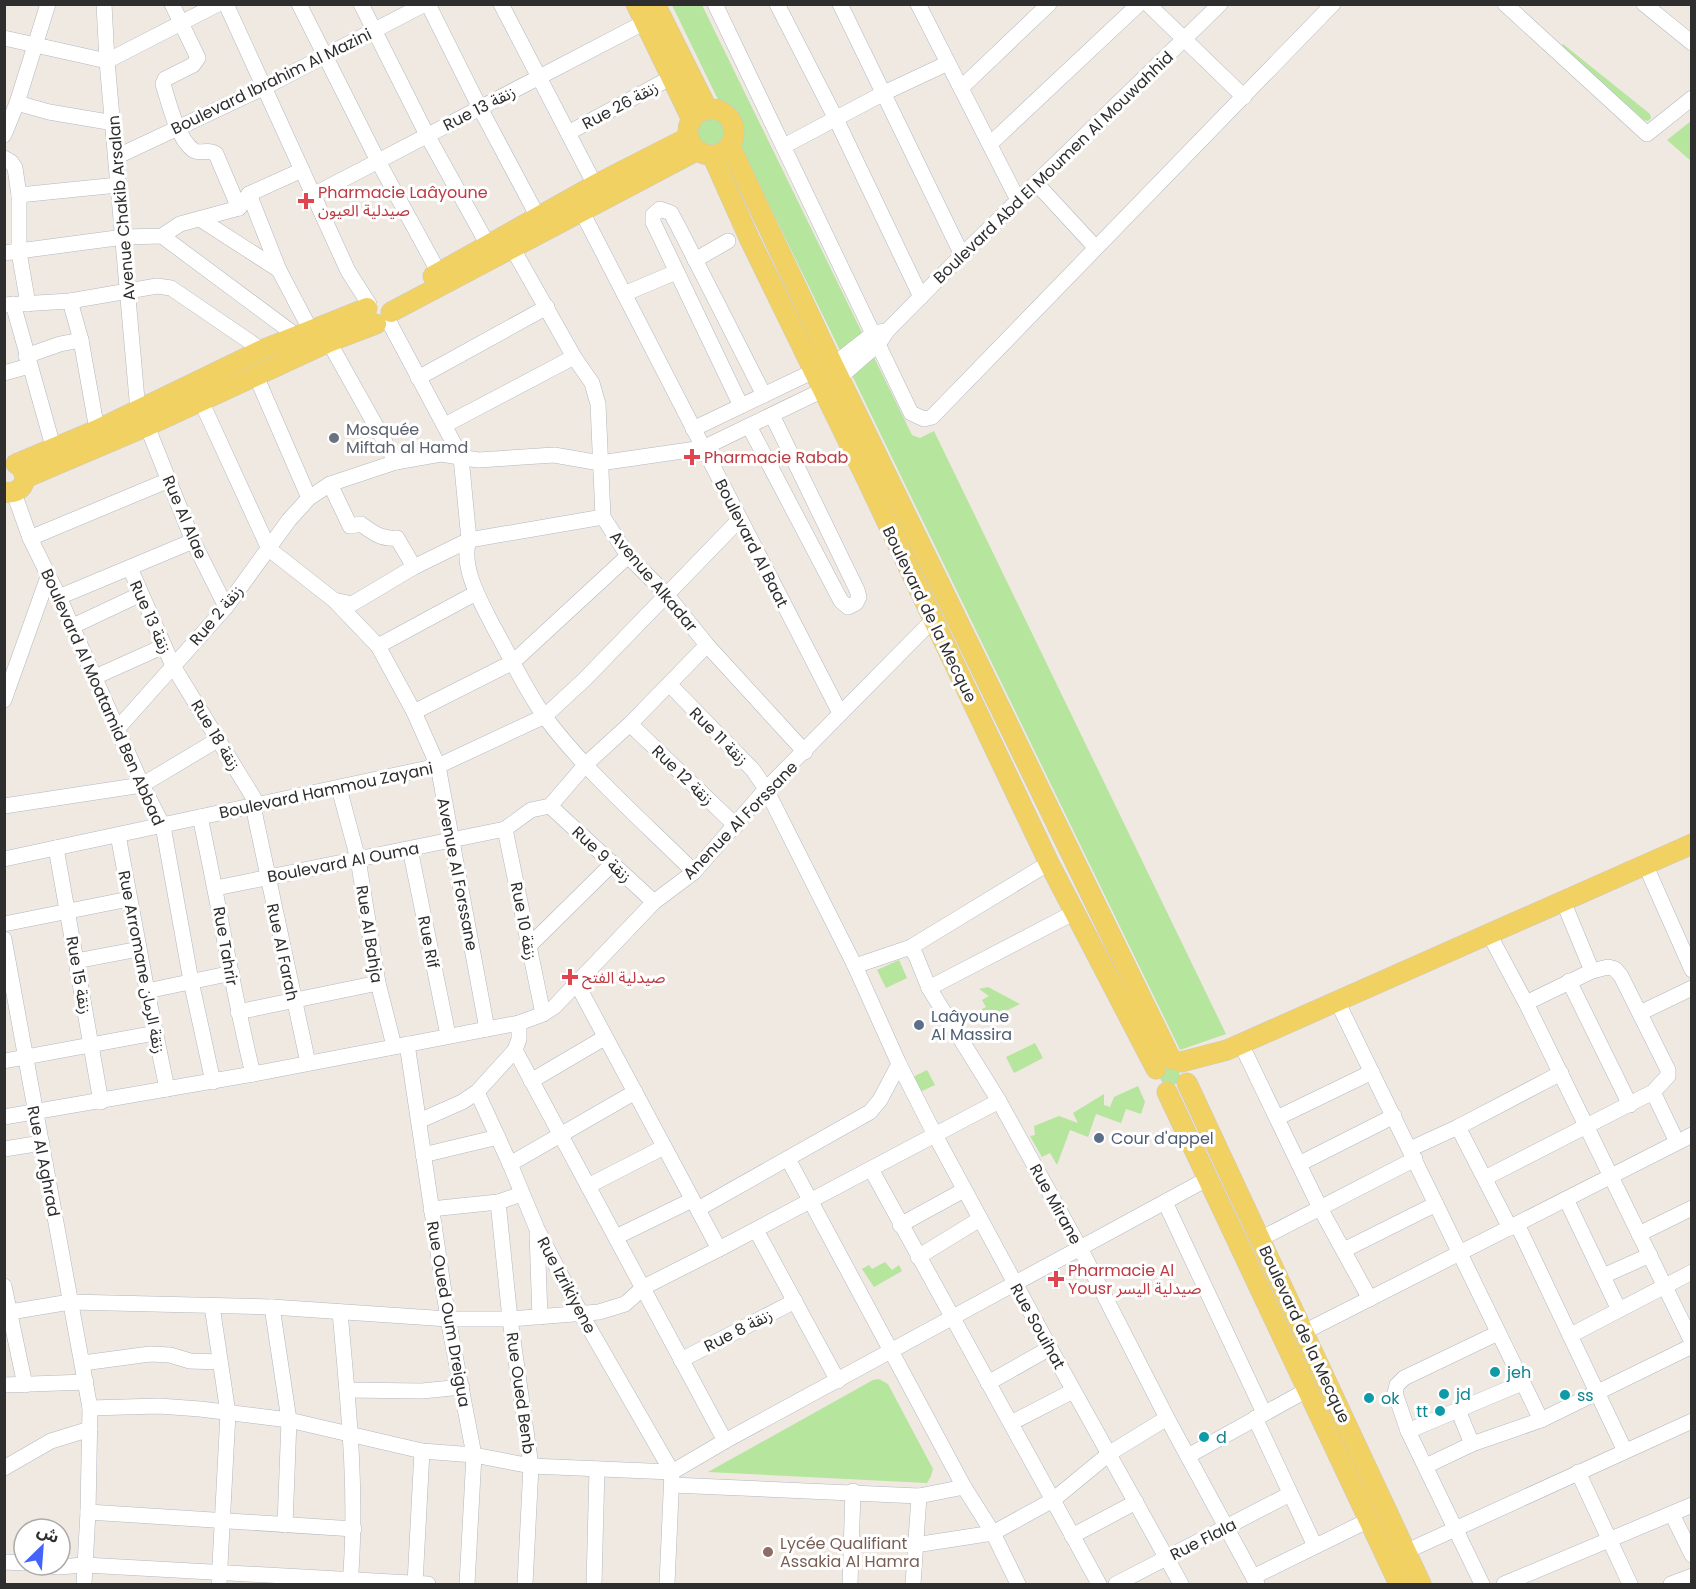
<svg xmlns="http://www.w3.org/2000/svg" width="1696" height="1589" viewBox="0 0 1696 1589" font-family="Poppins,'Noto Sans Arabic',sans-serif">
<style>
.green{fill:#b6e59e}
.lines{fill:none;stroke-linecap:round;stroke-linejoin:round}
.minor-casing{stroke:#b4b7c1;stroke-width:16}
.major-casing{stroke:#c9c9c9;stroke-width:21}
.minor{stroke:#fff;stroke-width:15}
.major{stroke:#f2d163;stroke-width:20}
.health-dot{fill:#e0444e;stroke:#fff;stroke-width:2}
.worship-dot{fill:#6b7280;stroke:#fff;stroke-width:2}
.service-dot{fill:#5c6f8a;stroke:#fff;stroke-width:2}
.culture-dot{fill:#0f9aa8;stroke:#fff;stroke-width:2}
.education-dot{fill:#8d6e63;stroke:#fff;stroke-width:2}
.labels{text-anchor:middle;stroke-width:6;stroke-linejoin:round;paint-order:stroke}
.street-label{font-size:16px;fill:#2e2e2e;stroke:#fff}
.health-label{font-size:16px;fill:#be3a42;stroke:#fff;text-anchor:start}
.worship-label{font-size:16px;fill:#5b616d;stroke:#fff;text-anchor:start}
.service-label{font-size:16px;fill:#4e5e75;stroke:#fff;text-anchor:start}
.culture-label{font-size:16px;fill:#0d838f;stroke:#fff;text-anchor:start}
.education-label{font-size:16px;fill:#785e54;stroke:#fff;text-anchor:start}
</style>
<rect width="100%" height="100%" fill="#efe9e1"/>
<g class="green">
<polygon points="672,5 702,5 912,435 920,438 934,431 1226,1034 1180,1050"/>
<polygon points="1563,44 1650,114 1651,118 1648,121 1644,120 1561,46"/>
<circle cx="712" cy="133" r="16"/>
<polygon points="1691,121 1691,161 1667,140"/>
<polygon points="899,960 907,978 886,988 877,970"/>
<polygon points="988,987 1020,1004 988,1020 982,1009 986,1007 982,1000 989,996 979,989"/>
<polygon points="1035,1043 1043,1058 1014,1073 1006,1057"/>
<circle cx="1170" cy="1076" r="10"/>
<polygon points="927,1070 935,1085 920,1092 913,1077"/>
<polygon points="1138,1086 1145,1102 1141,1114 1126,1109 1121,1123 1096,1114 1088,1137 1070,1130 1057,1165 1050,1153 1042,1157 1030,1136 1035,1135 1034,1126 1059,1116 1078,1123 1073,1113 1104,1094 1104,1105 1110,1107 1114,1097"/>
<polygon points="885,1262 892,1270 899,1265 902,1271 874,1287 862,1269 869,1265 872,1269"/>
<polygon points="879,1379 888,1384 933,1469 931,1476 927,1483 708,1472 873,1380"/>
</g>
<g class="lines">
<defs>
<g id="minor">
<polyline points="104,4 107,61 138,411"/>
<path d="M172 4 198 58 193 65 165 79 163 84C169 103 177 138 193 150 200 155 208 148 216 154L239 208"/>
<polyline points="226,4 348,271 369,304"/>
<polyline points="299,4 378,161 439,273"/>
<polyline points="361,4 427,135 488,245"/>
<polyline points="428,4 480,108 538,217"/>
<polyline points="501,4 595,185"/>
<polyline points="715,4 911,413 924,419 932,417 1333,4"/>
<polyline points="777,4 836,119 921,297"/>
<polyline points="840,4 962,255"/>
<polyline points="918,4 1018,200"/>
<polyline points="1148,4 1244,97"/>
<polyline points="1505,4 1647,134 1692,98"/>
<polyline points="1644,4 1692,43"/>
<polyline points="4,38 107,61 218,4"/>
<polyline points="961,88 1049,4"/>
<polyline points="17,103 49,112 114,123"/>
<polyline points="568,133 672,77"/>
<polyline points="4,135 17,103 48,4"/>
<polyline points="990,144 1139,4"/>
<polyline points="784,146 884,93 948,63"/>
<polyline points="116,157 265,87 425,4"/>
<polyline points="4,158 11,162 15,168 19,195 19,252 28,304"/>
<polyline points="1036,183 1096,248"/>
<polyline points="249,194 279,270 311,331"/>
<polyline points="19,195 118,185"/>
<polyline points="313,195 645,22"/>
<polyline points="582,212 840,713"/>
<polyline points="200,219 279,270"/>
<polyline points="162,236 298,337"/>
<polyline points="513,249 574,357 592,383 598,404 603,517 628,556 666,594 707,645 805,752"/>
<polyline points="4,253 124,237 162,236 180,224 239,208 249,194 302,170"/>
<polyline points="695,260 728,241"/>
<polyline points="624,294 676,272"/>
<polyline points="70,301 81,340 97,430"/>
<polyline points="13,304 54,450"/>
<polyline points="4,305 70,301 157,286 171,288 262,350"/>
<path d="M388 320 461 457 469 540C460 567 481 602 493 626 510 656 525 689 545 717 586 772 645 823 694 872"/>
<polyline points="329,342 396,462"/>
<polyline points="26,356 60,344 81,340"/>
<polyline points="833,365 874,333 884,331"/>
<polyline points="4,373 29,366"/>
<polyline points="256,376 309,498"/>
<polyline points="418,378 547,307"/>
<polyline points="839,378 879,343 887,331 962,255 1220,4"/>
<polyline points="201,401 269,549 334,600 378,646 414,712 438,766 487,1029"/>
<polyline points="741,406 653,222 653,215 660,209 671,213 678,226 764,395"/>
<polyline points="445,425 574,357"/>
<polyline points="147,426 193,541 226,607"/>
<polyline points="749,426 841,601 848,607 856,603 859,597 857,590 772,415"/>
<polyline points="693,429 814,371"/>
<path d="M330 484 350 526 361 524C372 532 382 540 397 538L414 567"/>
<polyline points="14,493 30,538 59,597 142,785 163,826 191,981 213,1082"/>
<polyline points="30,538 169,480"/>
<polyline points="130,568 173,666 258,805"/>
<polyline points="59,597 193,541"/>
<polyline points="334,600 352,604 414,567 469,540 603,517"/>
<polyline points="71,627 141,594"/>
<polyline points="378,646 476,593"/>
<polyline points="95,677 164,646"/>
<polyline points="669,684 753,770 766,789 855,966 899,1064 935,1135 1050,1348 1181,1584"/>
<polyline points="4,700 48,577"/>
<polyline points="414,712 513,662 628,556"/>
<polyline points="630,724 736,826"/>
<polyline points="118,728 226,607 289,520 309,498 330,484 396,462 441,454 478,460 554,455 600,463 703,448 823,390"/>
<polyline points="339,788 358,859 378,983 394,1046"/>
<polyline points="4,806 142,785 219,739"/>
<polyline points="253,806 308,1063"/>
<polyline points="550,806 654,902"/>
<path d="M200 817C219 903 232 990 253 1074"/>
<polyline points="505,829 543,1014"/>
<polyline points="118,835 147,991 167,1089"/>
<polyline points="56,848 101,1102"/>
<polyline points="410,849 448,1035"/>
<polyline points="4,859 438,766 545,716 585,679 739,520"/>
<polyline points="1645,864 1692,970"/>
<polyline points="216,888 505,829 531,810 550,806 586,764 630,724 707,645"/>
<polyline points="1563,901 1592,971"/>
<polyline points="4,924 129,899"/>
<polyline points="1489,934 1526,1003 1692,1342"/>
<polyline points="4,939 90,1408 88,1512 84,1584"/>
<polyline points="529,946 613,863"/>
<polyline points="911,947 1049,863"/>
<polyline points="76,961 139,949"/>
<polyline points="855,966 911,947 916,956 929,988 999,1101 1080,1248 1167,1418 1257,1584"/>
<polyline points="1569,981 1630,1105"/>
<polyline points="577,984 719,1249"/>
<polyline points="929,988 1075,912"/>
<polyline points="147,991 232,973"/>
<polyline points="1337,1001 1541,1420"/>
<polyline points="238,1012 378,983"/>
<polyline points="1640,1013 1692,988"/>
<polyline points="407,1044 448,1319 474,1455 467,1584"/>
<polyline points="1241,1044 1320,1208 1370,1299"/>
<polyline points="515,1050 725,1441"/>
<polyline points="4,1061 155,1033"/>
<polyline points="531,1081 604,1038"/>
<polyline points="477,1092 510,1164 537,1229 580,1312 672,1472 667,1584"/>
<polyline points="1653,1092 1677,1142"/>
<polyline points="4,1117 253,1074 519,1023"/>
<polyline points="1277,1118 1372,1072"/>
<polyline points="419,1121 462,1102 477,1092 515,1050 519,1039 519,1023 543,1014 554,1007 654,902 694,872 766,789 932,621"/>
<polyline points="1458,1127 1510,1228"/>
<polyline points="4,1149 42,1143"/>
<polyline points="1410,1149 1458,1127 1561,1073"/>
<polyline points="423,1155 498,1137"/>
<polyline points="788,1159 964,1487 993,1533 1018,1584"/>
<polyline points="510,1164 635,1092"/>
<polyline points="1299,1164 1394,1116"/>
<polyline points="871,1169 1099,1584"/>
<polyline points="1485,1178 1653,1092 1668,1076 1668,1070 1621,976 1615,969 1608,967 1592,971 1526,1003"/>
<polyline points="588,1186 664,1147"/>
<polyline points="1566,1199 1619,1310"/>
<polyline points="498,1202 510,1319 531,1466 525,1584"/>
<polyline points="1165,1202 1264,1413"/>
<polyline points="431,1209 498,1202 522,1194"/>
<polyline points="698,1209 870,1112 880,1100 899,1064"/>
<polyline points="1517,1224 1625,1451"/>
<polyline points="900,1225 964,1190"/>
<polyline points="756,1230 838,1381"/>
<polyline points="537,1233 540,1317"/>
<polyline points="1639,1234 1692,1208"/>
<polyline points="616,1237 692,1200"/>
<polyline points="1260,1239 1415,1159"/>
<polyline points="1344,1250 1436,1204"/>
<polyline points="918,1257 980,1219"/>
<polyline points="1603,1276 1650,1255"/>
<polyline points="4,1286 25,1385"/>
<polyline points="212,1306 228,1413 219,1584"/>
<polyline points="272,1307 289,1420 285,1525"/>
<path d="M340 1312C348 1402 358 1494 350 1584"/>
<polyline points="4,1313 70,1302 272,1307 448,1319 510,1319 599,1312 625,1304 644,1287 719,1249 999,1101"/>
<polyline points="1304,1332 1692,1135"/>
<polyline points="1571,1335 1692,1272"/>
<polyline points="681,1360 795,1301"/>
<polyline points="83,1363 150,1354 170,1355 190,1361 220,1362"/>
<polyline points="988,1383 1050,1348"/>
<polyline points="4,1385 86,1382"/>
<polyline points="347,1390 422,1391 462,1387"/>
<polyline points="90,1408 159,1406 200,1409 289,1420 422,1451 474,1455 531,1466 672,1472"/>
<polyline points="1458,1410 1472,1444"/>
<polyline points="1255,1418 1315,1546"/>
<polyline points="1011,1423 1073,1391"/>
<polyline points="1408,1431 1522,1383"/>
<polyline points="1188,1456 1307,1390"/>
<polyline points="1426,1466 1472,1444 1541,1420 1692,1346"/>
<polyline points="4,1468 51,1441 90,1429"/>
<polyline points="672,1472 725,1441 1207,1179"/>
<polyline points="1578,1472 1630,1584"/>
<polyline points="672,1485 919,1496 964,1487"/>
<polyline points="88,1512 354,1529"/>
<polyline points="1672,1514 1692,1555"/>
<polyline points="1072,1536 1136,1502"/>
<polyline points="915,1545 993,1533 1053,1500 1110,1453 1167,1418"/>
<polyline points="1407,1551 1692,1421"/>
<polyline points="4,1562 24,1563"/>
<polyline points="44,1565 58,1567 85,1565 428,1584"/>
<polyline points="1253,1577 1369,1520"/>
<polyline points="415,1584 422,1451"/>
<polyline points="594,1584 597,1469"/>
<polyline points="850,1584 853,1491"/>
<polyline points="913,1584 919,1496"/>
<polyline points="1116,1584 1290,1494"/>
<polyline points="1482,1584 1408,1431 1395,1393 1397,1385 1404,1378 1498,1333"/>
<polyline points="1504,1584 1692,1505"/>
<polyline points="1671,1584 1692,1576"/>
</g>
<g id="major">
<polyline points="636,4 692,120"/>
<polyline points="655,4 708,110"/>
<circle cx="711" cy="132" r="23"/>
<polyline points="730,146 833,365 1171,1059"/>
<polyline points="712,155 750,240 867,480 1049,863 1156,1069"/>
<polyline points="433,276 595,185 689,137"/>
<polyline points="391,312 698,150"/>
<polyline points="16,464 97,430 262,350 367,308"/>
<polyline points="25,478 147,426 329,342 376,324"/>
<path d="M4 492C21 495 30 481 21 467"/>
<polyline points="1181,1062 1227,1050 1692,844"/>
<polyline points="1187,1083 1421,1584"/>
<polyline points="1167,1092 1399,1584"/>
</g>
</defs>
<use href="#minor" class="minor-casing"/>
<use href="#major" class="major-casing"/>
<use href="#minor" class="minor"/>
<use href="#major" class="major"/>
</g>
<g class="health-dot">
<path d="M303 192h6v6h6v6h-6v6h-6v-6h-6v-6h6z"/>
<path d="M689 448h6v6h6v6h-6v6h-6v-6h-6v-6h6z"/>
<path d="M567 968h6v6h6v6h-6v6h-6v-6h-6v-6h6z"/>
<path d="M1053 1270h6v6h6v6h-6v6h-6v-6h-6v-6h6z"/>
</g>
<circle class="worship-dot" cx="334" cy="438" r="6"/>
<g class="service-dot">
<circle cx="919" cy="1025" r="6"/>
<circle cx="1099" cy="1138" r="6"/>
</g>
<g class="culture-dot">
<circle cx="1495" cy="1372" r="6"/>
<circle cx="1444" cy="1394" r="6"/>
<circle cx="1565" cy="1395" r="6"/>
<circle cx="1369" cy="1398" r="6"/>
<circle cx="1440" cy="1411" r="6"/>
<circle cx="1204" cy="1437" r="6"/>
</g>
<circle class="education-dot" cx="768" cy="1552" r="6"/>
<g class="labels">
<g class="street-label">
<text transform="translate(271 81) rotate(-26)" y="6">Boulevard Ibrahim Al Mazini</text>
<text transform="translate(620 105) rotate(-28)" y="6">Rue 26 زنقة</text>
<text transform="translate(479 108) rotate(-27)" y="6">Rue 13 زنقة</text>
<text transform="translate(1053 167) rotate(-44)" y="6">Boulevard Abd El Moumen Al Mouwahhid</text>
<text transform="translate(121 208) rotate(-95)" y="6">Avenue Chakib Arsalan</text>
<text transform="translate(185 517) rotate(67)" y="6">Rue Al Alae</text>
<text transform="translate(752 543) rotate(63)" y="6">Boulevard Al Baat</text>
<text transform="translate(654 581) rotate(50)" y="6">Avenue Alkadar</text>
<text transform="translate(930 614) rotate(64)" y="6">Boulevard de la Mecque</text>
<text transform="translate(216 615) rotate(-50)" y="6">Rue 2 زنقة</text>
<text transform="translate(151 617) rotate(66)" y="6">Rue 13 زنقة</text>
<text transform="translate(103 697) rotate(66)" y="6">Boulevard Al Moatamid Ben Abbad</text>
<text transform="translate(216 735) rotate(59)" y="6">Rue 18 زنقة</text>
<text transform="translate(719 736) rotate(45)" y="6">Rue 11 زنقة</text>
<text transform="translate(683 775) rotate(44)" y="6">Rue 12 زنقة</text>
<text transform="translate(326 790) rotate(-12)" y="6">Boulevard Hammou Zayani</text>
<text transform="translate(740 820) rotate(-46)" y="6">Anenue Al Forssane</text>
<text transform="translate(602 854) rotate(43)" y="6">Rue 9 زنقة</text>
<text transform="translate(343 862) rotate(-11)" y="6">Boulevard Al Ouma</text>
<text transform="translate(458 874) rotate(79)" y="6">Avenue Al Forssane</text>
<text transform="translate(524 921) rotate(79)" y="6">Rue 10 زنقة</text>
<text transform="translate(370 934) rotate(81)" y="6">Rue Al Bahja</text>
<text transform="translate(429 942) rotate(79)" y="6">Rue Rif</text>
<text transform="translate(226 946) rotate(80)" y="6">Rue Tahrir</text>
<text transform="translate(283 952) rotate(78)" y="6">Rue Al Farah</text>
<text transform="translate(142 962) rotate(79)" y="6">Rue Arromane زنقة الرمان</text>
<text transform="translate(79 975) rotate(80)" y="6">Rue 15 زنقة</text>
<text transform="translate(44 1161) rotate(79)" y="6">Rue Al Aghrad</text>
<text transform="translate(1056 1204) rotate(61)" y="6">Rue Mirane</text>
<text transform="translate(567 1285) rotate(62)" y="6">Rue Izrikiyene</text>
<text transform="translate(449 1314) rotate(80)" y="6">Rue Oued Oum Dreigua</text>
<text transform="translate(1038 1326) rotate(61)" y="6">Rue Souihat</text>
<text transform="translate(738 1330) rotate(-27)" y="6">Rue 8 زنقة</text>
<text transform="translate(1305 1334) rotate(65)" y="6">Boulevard de la Mecque</text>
<text transform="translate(521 1393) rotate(82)" y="6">Rue Oued Benb</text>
<text transform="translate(1203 1539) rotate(-27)" y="6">Rue Flala</text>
</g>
<g class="health-label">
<text x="318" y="198">Pharmacie Laâyoune<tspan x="318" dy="18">صيدلية العيون</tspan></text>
<text x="704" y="463">Pharmacie Rabab</text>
<text x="582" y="983">صيدلية الفتح</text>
<text x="1068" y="1276">Pharmacie Al<tspan x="1068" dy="18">Yousr صيدلية اليسر</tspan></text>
</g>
<g class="worship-label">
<text x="346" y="435">Mosquée<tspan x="346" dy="18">Miftah al Hamd</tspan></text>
</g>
<g class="service-label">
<text x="931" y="1022">Laâyoune<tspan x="931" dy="18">Al Massira</tspan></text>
<text x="1111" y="1144">Cour d'appel</text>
</g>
<g class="culture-label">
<text x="1507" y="1378">jeh</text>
<text x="1456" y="1400">jd</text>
<text x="1577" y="1401">ss</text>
<text x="1381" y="1404">ok</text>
<text x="1428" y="1417" text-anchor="end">tt</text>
<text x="1216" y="1443">d</text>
</g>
<g class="education-label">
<text x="780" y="1549">Lycée Qualifiant<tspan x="780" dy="18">Assakia Al Hamra</tspan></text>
</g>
</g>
<rect width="1696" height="1589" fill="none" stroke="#2e2e2e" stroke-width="12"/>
<g transform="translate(42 1547) rotate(25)"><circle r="28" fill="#ffffff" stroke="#ababab" stroke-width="1.5"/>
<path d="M0-4.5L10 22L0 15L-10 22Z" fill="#4264fb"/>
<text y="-9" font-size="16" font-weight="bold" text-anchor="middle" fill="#2e2e2e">ش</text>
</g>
</svg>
